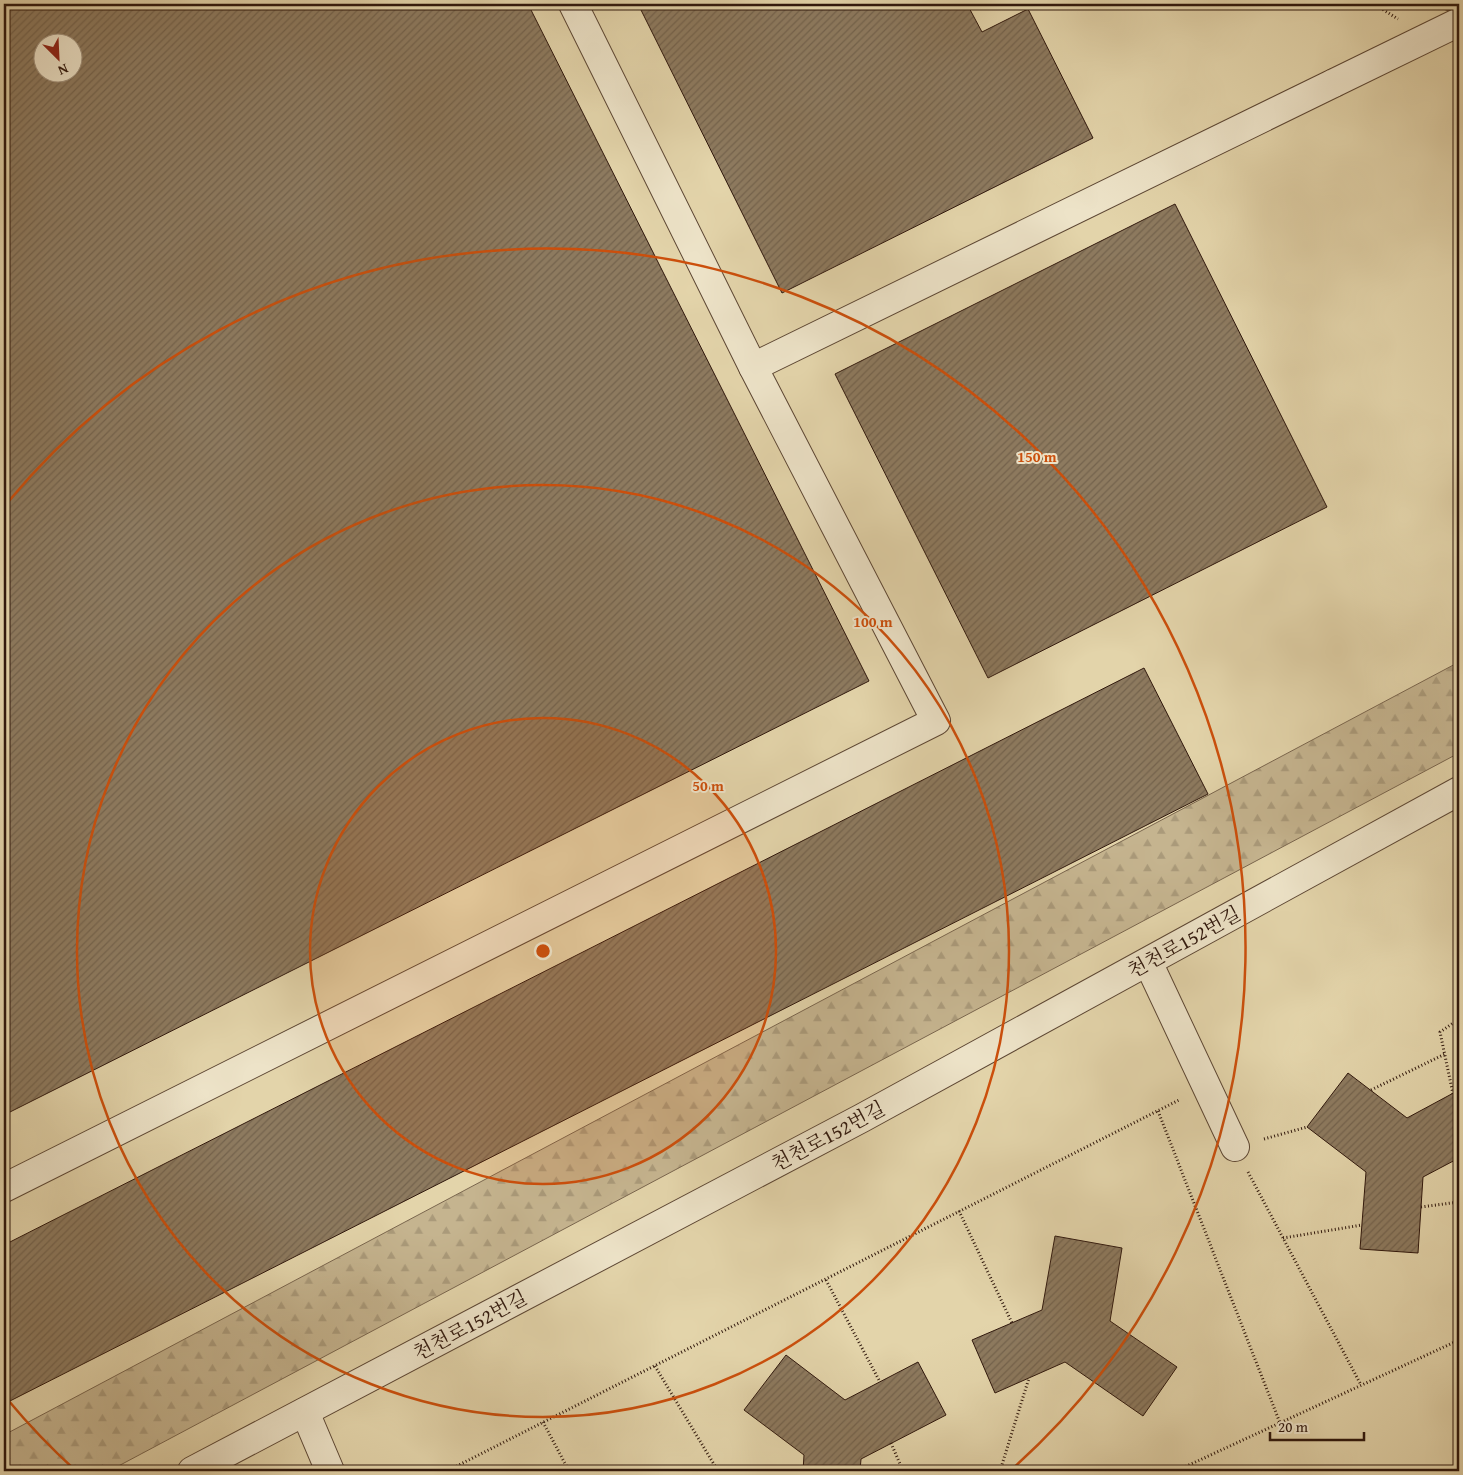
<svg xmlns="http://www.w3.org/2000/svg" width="1463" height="1475" viewBox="0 0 1463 1475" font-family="'Gentium Book Plus','Noto Serif KR',serif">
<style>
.forest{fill:url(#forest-firs);stroke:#7a664e}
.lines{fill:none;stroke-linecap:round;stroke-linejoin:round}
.stream{stroke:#77624b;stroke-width:9}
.building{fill:url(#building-hatch);stroke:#30180d;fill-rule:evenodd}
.minor-casing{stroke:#5d4734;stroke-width:30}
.path{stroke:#30180d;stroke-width:3;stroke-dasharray:1 2.5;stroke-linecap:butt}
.minor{stroke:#ede3c8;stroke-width:28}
.minor-bridge-casing{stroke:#5d4734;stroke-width:30;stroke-linecap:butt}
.minor-bridge{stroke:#ede3c8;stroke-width:28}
.ring{fill:none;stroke:#cc4f0c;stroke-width:2.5}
.labels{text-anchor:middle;stroke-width:4;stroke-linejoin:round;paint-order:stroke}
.street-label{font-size:20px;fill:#30180d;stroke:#ede3c8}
.centre{fill:#cc4f0c;stroke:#ede3c8;stroke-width:2.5}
.ring-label{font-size:15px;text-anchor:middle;font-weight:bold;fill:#cc4f0c;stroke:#ede3c8;stroke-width:4;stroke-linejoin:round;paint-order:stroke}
</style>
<defs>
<pattern id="forest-firs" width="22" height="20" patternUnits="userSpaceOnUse" patternTransform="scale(1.25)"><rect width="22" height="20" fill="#c5b48f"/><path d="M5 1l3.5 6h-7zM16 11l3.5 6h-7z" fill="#aa9a7a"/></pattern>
<pattern id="building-hatch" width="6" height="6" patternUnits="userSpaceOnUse" patternTransform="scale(1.25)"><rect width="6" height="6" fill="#8d7a5f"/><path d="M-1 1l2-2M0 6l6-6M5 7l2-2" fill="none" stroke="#74634d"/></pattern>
</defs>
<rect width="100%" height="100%" fill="#e3d4aa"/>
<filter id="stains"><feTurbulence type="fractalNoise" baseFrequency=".004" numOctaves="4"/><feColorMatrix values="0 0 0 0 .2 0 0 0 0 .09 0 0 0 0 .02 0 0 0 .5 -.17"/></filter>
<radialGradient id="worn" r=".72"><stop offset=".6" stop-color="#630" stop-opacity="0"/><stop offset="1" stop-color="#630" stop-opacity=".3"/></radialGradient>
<polygon class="forest" points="1459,662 1459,753 109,1471 4,1471 4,1435"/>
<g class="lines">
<polyline class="stream" points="1442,4 1459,11"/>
</g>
<g class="building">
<path d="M4 4H528L869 681 4 1115ZM42 42H72V72H42Z"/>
<polygon points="638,4 967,4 982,32 1028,9 1093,138 782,293"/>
<polygon points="1175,204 1327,507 988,678 835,374"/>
<polygon points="1144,668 1208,794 4,1404 4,1245"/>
<polygon points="1348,1073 1407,1118 1459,1090 1459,1158 1423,1177 1418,1253 1360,1249 1366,1172 1307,1127"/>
<polygon points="1055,1236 1122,1248 1110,1321 1177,1367 1143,1416 1065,1362 995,1393 972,1340 1042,1310"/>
<polygon points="786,1355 845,1400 918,1362 946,1415 861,1459 860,1471 803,1471 804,1455 744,1410"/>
</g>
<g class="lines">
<defs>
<g id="minor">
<polyline points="573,4 753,367"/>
<polyline points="1148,962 1235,1147"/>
<polyline points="4,1188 936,721 753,367 1334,83"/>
<polyline points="305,1412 330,1471"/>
<polyline points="192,1471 862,1118 1459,791"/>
</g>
</defs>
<use href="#minor" class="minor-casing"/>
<g class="path">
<polyline points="1374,4 1398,19"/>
<polyline points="1371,1090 1445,1054"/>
<polyline points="1453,1094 1440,1032 1459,1019"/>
<polyline points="1158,1111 1280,1423"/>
<polyline points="1264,1139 1307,1127"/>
<polyline points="1248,1172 1361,1385"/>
<polyline points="1421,1207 1459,1202"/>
<polyline points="959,1211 1012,1323"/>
<polyline points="1283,1238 1362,1225"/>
<polyline points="826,1280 880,1382"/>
<polyline points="655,1366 718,1471"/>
<polyline points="543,1422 569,1471"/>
<polyline points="891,1443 903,1471"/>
<polyline points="447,1471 1179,1100"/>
<polyline points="1000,1471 1029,1378"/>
<polyline points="1176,1471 1459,1340"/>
</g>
<use href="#minor" class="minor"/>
<defs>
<polyline id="minor-bridge" points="1334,83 1459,22"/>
</defs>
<use href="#minor-bridge" class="minor-bridge-casing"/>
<use href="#minor-bridge" class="minor-bridge"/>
</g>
<circle cx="543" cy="951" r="233" fill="#cc4f0c" fill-opacity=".12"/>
<g class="ring">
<circle cx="543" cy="951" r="233"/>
<circle cx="543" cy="951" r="466"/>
<path d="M75 1470A699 699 0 0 1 8 1400M8 502A699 699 0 1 1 1011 1470"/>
</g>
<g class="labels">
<g class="street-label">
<text transform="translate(1184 942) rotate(-29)" y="7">천천로152번길</text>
<text transform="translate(828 1136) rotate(-28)" y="7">천천로152번길</text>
<text transform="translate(470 1325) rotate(-28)" y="7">천천로152번길</text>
</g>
</g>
<circle cx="543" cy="951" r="8" class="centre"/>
<g class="ring-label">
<text x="1037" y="462">150 m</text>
<text x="873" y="627">100 m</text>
<text x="708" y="791">50 m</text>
</g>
<rect width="1463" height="1475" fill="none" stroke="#e3d4aa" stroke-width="20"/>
<rect x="5" y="5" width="1453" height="1465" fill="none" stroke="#30180d" stroke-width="2.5"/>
<rect x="10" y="10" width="1443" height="1455" fill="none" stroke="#30180d"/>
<g transform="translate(58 58) rotate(156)"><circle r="24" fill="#ede3c8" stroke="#a1927d"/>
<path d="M0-4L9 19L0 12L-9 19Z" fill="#8f2418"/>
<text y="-8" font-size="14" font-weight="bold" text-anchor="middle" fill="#30180d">N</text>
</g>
<path d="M1270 1432v8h94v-8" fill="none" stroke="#30180d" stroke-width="2.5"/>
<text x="1278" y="1432" font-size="15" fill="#30180d" stroke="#ede3c8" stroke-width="4" paint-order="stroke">20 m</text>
<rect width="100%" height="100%" filter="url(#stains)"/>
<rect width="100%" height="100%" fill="url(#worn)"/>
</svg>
